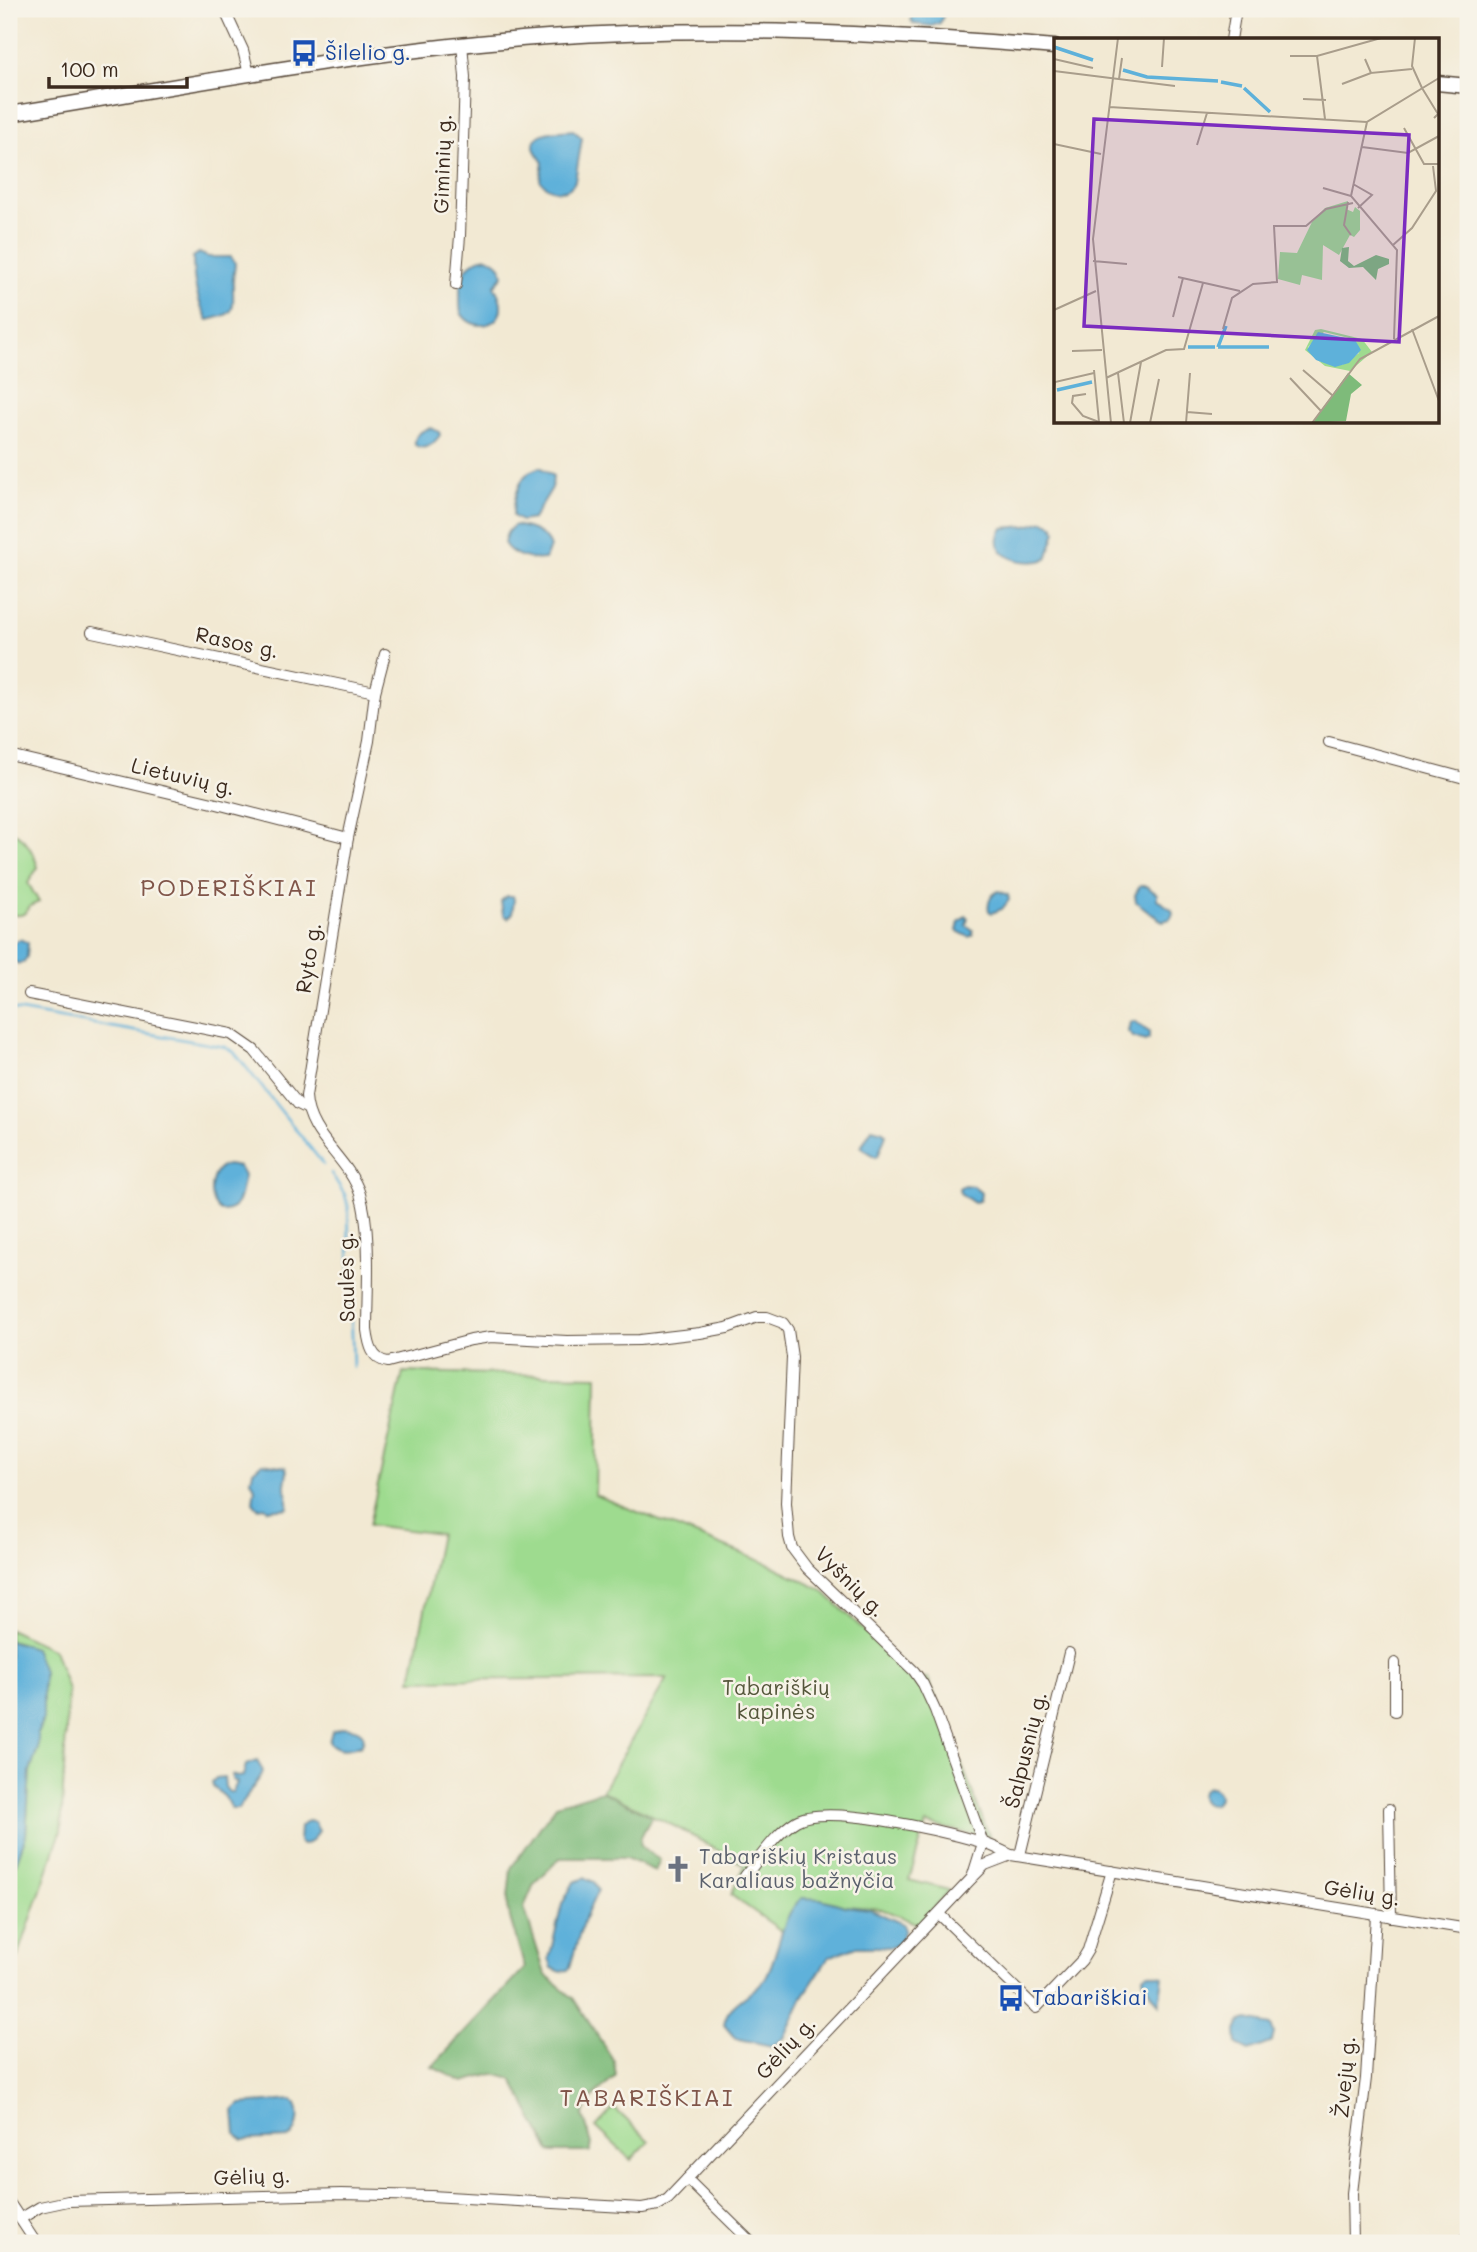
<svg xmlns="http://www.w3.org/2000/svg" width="1477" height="2252" viewBox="0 0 1477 2252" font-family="Mali,sans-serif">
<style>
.green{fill:#9edb8f;stroke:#6c8256;stroke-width:2}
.forest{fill:#7ebb7a;stroke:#5c724c;stroke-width:2}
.water{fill:#5eb1da;stroke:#4c6e7c;stroke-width:2}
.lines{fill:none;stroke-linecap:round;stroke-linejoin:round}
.stream{stroke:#5eb1da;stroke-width:2.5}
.minor-casing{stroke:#564739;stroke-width:12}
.secondary-casing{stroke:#564739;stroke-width:17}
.minor{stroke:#fff;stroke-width:10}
.secondary{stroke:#fff;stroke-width:14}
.labels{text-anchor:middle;stroke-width:5;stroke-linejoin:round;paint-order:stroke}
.transit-label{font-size:21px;fill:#164399;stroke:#f7f3e8;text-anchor:start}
.street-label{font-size:21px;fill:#3b2a1e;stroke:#f7f3e8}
.park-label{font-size:21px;fill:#54563a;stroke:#f7f3e8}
.worship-label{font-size:21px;fill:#5b616d;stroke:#f7f3e8;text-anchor:start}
.quarter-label{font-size:24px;letter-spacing:2px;fill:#805549;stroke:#f7f3e8}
.inset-river{fill:none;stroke:#5eb1da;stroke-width:3.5}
.inset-road{fill:none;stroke:#a99d8b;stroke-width:2}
.view{fill:#7b2cbf;fill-opacity:0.15;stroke:#7b2cbf;stroke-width:3.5}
.inset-edge{fill:none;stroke:#3b2a1e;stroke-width:3.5}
</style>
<rect width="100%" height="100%" fill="#f7f3e8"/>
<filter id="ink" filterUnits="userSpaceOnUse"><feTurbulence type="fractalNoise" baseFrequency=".0143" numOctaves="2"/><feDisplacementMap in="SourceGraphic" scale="14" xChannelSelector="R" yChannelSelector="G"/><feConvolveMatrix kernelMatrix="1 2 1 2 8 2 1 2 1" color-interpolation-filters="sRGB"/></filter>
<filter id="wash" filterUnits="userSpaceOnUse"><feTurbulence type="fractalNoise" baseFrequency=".00686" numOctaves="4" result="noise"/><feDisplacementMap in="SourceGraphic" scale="28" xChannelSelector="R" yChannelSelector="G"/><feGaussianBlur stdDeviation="1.57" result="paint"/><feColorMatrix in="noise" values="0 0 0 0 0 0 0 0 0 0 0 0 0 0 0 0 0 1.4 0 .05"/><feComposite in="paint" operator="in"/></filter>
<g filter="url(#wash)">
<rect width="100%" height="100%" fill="#f2e9d3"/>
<g class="green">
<path d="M9 830C25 837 32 849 38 867L28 883 39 902 30 906C25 915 21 917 10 914L9 911Z"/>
<polygon points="403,1372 597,1376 595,1495 771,1565 822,1590 917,1681 928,1678 990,1838 926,1824 909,1880 949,1890 920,1925 882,1909 845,1906 821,1899 788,1917 783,1932 731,1895 745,1865 676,1827 602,1791 667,1678 411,1680 440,1534 369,1525"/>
<polygon points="9,1629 54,1650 68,1690 61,1831 9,1983 9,1882 26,1835 30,1771 38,1749 38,1732 43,1719 24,1644 9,1640"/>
<polygon points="614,2108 649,2141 631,2160 596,2127"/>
</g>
<path class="forest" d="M602 1791 652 1816C638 1843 632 1843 660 1860L655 1871 626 1858H560L534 1884 524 1907 545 1974 573 1998 614 2061 616 2076 591 2099 583 2115 592 2144 590 2152H550L512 2079 494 2074 463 2082 432 2067 525 1968 507 1908 511 1868 556 1805Z"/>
<g class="water">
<polygon points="912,9 946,9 940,23 932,26 914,24 911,20"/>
<path d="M573 130 582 138 575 181C568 196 549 192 540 180L543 163C540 157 535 153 534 147 532 129 561 132 573 130Z"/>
<path d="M199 253 208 257H231L235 263C235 271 232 278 233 286 233 311 237 314 208 320 197 302 193 278 193 257Z"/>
<path d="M488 257C497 262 502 265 503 276L494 286C497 292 502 299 501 307 501 325 477 331 465 318 459 313 460 305 460 298 459 278 466 259 488 257Z"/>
<path d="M431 428 439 432 440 435C434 444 426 452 415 445 414 435 422 430 431 428Z"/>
<path d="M540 467 553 476 552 488 533 519 521 521 513 516C513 503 518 481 529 472 530 471 539 468 540 467Z"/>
<path d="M1044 521 1053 525 1056 531 1047 559C1026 567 985 557 1003 528L1027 526Z"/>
<path d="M515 525C530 528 545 532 550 547L545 559C531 561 511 556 504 543 506 535 507 530 515 525Z"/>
<path d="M1140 886H1146L1157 894V899L1172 910 1173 914 1170 919 1163 921C1152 916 1146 908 1136 902L1135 895Z"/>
<path d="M999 891 1008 895 1009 900 1002 909 992 913 989 911C987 903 991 894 999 891Z"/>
<polygon points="507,896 513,896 514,900 512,914 508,918 503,915 501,901"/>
<polygon points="966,916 968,918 966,925 973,930 973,935 969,937 957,931 959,922"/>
<polygon points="20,939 28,943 27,957 24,962 19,964 10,960 12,943"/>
<polygon points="1134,1021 1149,1032 1149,1039 1145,1041 1133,1037 1128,1032 1130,1022"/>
<polygon points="872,1128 883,1131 886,1134 878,1156 876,1157 861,1147"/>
<path d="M227 1165 239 1167 244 1176C240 1192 241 1212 221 1211 205 1202 209 1168 227 1165Z"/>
<polygon points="964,1185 973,1186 981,1193 980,1200 974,1203 960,1193 959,1188"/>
<path d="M262 1463 286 1467C288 1474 286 1477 285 1484 284 1493 290 1499 288 1508 281 1510 275 1508 268 1510L265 1507 258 1508 253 1502 255 1488 251 1480 253 1471Z"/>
<polygon points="9,1640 34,1648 43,1671 43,1719 38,1732 38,1749 30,1771 26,1835 9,1882"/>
<path d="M344 1727C355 1728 370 1732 361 1745 350 1749 338 1752 329 1742L332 1731Z"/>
<polygon points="257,1761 263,1771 261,1776 238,1809 231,1809 225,1797 213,1787 212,1782 216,1778 224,1777 225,1787 229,1792 233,1792 237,1782 232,1780 232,1775 237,1777 243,1776 246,1765"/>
<circle cx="1210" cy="1796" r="9"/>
<polygon points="307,1821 314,1822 319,1831 310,1842 303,1845 299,1842 300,1827"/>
<polygon points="585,1878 594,1882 598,1890 583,1922 570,1967 568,1970 561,1972 552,1968 549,1959 562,1904 574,1882"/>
<path d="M802 1898 821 1899 845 1906 870 1909 903 1924 905 1930 898 1944 892 1947H854L829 1957 804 1995 784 2038 772 2046 735 2038 724 2025C726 2002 754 1996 766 1977 779 1954 781 1914 802 1898Z"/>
<polygon points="1148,1973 1163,1976 1159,2004 1144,1982 1143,1976"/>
<polygon points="1248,2020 1271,2025 1274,2034 1272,2042 1249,2051 1237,2045 1236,2031 1240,2022"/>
<path d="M293 2100C302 2111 299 2128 290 2138L243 2140 236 2134 234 2110 240 2104Z"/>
</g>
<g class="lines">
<g class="stream">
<polyline points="9,1009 225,1047 234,1052 324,1165"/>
<polyline points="331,1173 345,1195 348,1206 353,1368"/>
</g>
</g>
</g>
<g filter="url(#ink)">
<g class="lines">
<defs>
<g id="minor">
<polyline points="224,9 243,50 249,74"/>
<polyline points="1231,40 1236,9"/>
<polyline points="456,285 460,236 465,77 462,44"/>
<polyline points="92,632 375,692"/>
<path d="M385 654 375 692 369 741 348 838 306 1096C308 1137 348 1157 360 1194 372 1232 367 1290 367 1330 369 1345 372 1360 388 1362L471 1340 491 1337 567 1341 639 1340 700 1333 727 1328 757 1317H767L783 1323 788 1330 792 1357 786 1503 789 1537 792 1548 807 1568 914 1671 923 1684 935 1710 983 1843 972 1878"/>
<polyline points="1329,742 1468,779"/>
<polyline points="9,755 217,804 348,838"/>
<polyline points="29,994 231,1034 254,1050 298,1104 306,1108"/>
<polyline points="1395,1711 1395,1663"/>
<polyline points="1389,1809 1391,1917"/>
<polyline points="1020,1855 1069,1653"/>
<path d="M745 1876C760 1858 776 1833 796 1821 827 1803 946 1832 981 1842 991 1845 1001 1850 1011 1855"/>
<polyline points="939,1914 1036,2008 1082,1960 1088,1950 1112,1871"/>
<polyline points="687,2179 752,2243"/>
<polyline points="9,2202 36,2243"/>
<polyline points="20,2219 40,2207 68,2201 341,2194 431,2196 642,2208 658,2205 668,2199 972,1878 985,1865 1011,1855 1468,1929"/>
<polyline points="1353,2243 1352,2193 1366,2078 1376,1915"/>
<polyline points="1459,2243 1468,2236"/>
</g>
<g id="secondary">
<polyline points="1437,83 1468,86"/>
<path d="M9 114C188 85 367 50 548 37 717 25 886 33 1055 47"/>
</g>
</defs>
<use href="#minor" class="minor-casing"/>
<use href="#secondary" class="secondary-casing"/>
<use href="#minor" class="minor"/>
<use href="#secondary" class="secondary"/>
</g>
</g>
<defs>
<symbol id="bus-bare" viewBox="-9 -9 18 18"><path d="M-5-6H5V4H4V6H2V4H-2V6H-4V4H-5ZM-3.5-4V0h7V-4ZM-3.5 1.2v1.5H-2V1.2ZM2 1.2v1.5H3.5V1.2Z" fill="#1a4fb4" stroke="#f7f3e8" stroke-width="2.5" paint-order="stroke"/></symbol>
<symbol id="church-bare" viewBox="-9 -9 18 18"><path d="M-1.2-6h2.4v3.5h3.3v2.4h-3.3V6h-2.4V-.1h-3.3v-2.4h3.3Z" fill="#6b7280" stroke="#f7f3e8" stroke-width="2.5" paint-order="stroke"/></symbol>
</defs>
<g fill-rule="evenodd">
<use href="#bus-bare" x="285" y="34" width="38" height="38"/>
<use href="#church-bare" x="659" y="1850" width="38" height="38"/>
<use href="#bus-bare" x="992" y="1979" width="38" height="38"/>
</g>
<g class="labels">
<g class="transit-label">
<text x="325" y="60">Šilelio g.</text>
<text x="1032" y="2005">Tabariškiai</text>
</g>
<g class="street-label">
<text transform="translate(443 164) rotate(-88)" y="7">Giminių g.</text>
<text transform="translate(237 643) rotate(12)" y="7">Rasos g.</text>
<text transform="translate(183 777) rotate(13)" y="7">Lietuvių g.</text>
<text transform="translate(309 958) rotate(-81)" y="7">Ryto g.</text>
<text transform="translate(347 1277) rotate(-91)" y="7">Saulės g.</text>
<text transform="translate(850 1582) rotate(45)" y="7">Vyšnių g.</text>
<text transform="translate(1026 1750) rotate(-76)" y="7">Šalpusnių g.</text>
<text transform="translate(1362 1893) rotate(9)" y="7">Gėlių g.</text>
<text transform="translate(786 2048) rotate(-47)" y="7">Gėlių g.</text>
<text transform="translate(1345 2077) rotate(-85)" y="7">Žvejų g.</text>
<text transform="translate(252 2177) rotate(-2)" y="7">Gėlių g.</text>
</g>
<g class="park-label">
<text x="776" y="1695">Tabariškių<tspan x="776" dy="24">kapinės</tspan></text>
</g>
<g class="worship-label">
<text x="699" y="1864">Tabariškių Kristaus<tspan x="699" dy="24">Karaliaus bažnyčia</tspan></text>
</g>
<g class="quarter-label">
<text x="229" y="896">PODERIŠKIAI</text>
<text x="647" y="2106">TABARIŠKIAI</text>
</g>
</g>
<g transform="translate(1054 38)">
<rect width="385" height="385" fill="#f2e9d3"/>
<path d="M294 163 292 171 299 174 301 169 306 173V192L300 199 296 197 285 217 269 207 268 242 248 237 246 247 224 241 226 214 243 215 258 184 271 170ZM267 291 308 301 318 314 296 333 271 328 251 312 261 292ZM270 294 299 301 305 315 288 327 265 323 254 309Z" fill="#9edb8f" fill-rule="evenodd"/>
<path d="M295 209 294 223 300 228 322 217 335 221V226L324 231 322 242 309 229 295 230 286 223 288 210ZM294 335 308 347 297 356 292 383 258 385Z" fill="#7ebb7a"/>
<path d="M264 294 301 302 307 312 295 325 281 329 262 322 253 312Z" fill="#5eb1da"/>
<path class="inset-river" d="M0 9 39 22M69 32 93 39 164 43M167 44 188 48M190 50 216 74M134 309H161M164 309 172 288M164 309H215M3 352 38 344"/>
<path class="inset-road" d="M361 0 358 28 368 50M236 18H263L327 0M263 18 271 81M0 21 39 30M311 21 317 35 358 31M108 29 110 0M0 33 121 48M65 41 68 20M288 46 317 35M368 50 384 76 380 80M249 61 272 62M55 69 313 84M350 90 370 126H385M0 106 47 116M143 107 153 75M308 109 354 115 385 98M299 146 318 157 304 170M269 150 297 158M294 164 290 187 297 197M339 207 358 190 382 153 379 128M39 223 73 226M124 239 186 253M0 272 42 253M119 279 129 240M169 291 178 260 199 246 223 244 220 188H252L272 171 299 165M358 291 385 363M340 301 343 212 297 158 313 84 385 40M18 313 48 312M40 332 45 384M249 332 278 357M64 335 70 385M52 340 112 312 130 311 149 245M236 340 267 373M0 350 1 344 40 335M32 356 19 358 18 365 29 378 45 384M133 374 158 376M57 385 39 201 64 0M76 385 87 324M96 385 105 341M132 385 136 335M258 385 306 321 385 278"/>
<path class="view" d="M40 81 355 97 345 304 30 288Z"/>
<rect width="385" height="385" class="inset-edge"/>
</g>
<rect width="1477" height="2252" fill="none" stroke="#f7f3e8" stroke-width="35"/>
<path d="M49 77v10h138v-10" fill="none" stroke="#3b2a1e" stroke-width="3.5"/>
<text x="60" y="77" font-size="21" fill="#3b2a1e" stroke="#f7f3e8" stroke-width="5" paint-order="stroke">100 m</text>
</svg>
